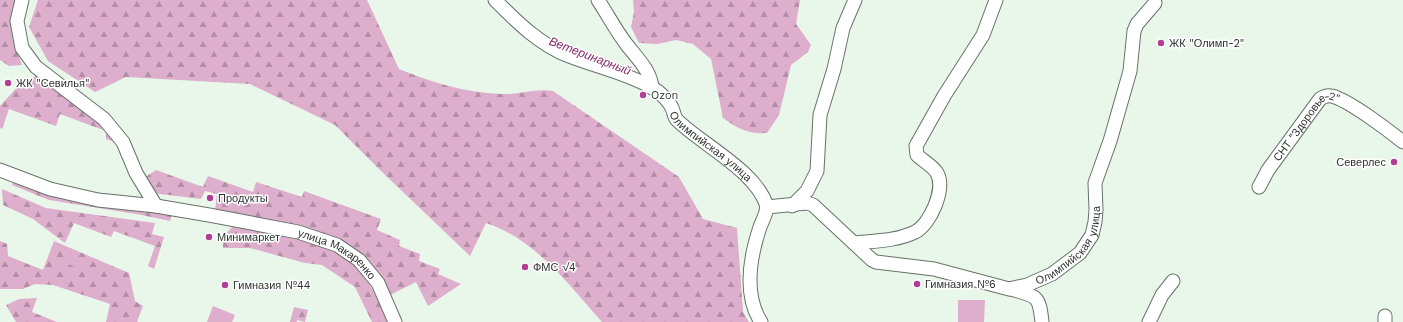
<svg xmlns="http://www.w3.org/2000/svg" width="1403" height="322" viewBox="0 0 1403 322" font-family="'Work Sans',sans-serif">
<style>
.forest{fill:url(#forest-firs)}
.park{fill:#deaecd}
.lines{fill:none;stroke-linecap:round;stroke-linejoin:round}
.minor-casing{stroke:#667368;stroke-width:15}
.minor{stroke:#fff;stroke-width:13}
.poi-dot{fill:#b53e95;stroke:#fff;stroke-width:1.5}
.labels{text-anchor:middle;stroke-width:3;stroke-linejoin:round;paint-order:stroke}
.poi-label{font-size:11px;fill:#2e342f;stroke:#fff;text-anchor:start}
.street-label{font-size:11px;fill:#2e342f;stroke:#fff}
.water-label{font-size:12px;font-style:italic;fill:#842b6c;stroke:#fff}
</style>
<defs>
<pattern id="forest-firs" width="22" height="20" patternUnits="userSpaceOnUse"><rect width="22" height="20" fill="#deaecd"/><path d="M5 1l3.5 6h-7zM16 11l3.5 6h-7z" fill="#b48ea7"/></pattern>
</defs>
<rect width="100%" height="100%" fill="#e9f7ea"/>
<g class="forest">
<polygon points="0,0 17,0 16,49 22,65 9,66 0,60"/>
<path d="M38 0H367L399 69C433 83 463 92 501 94 519 95 535 88 553 91L679 177 703 219 737 228 743 312 749 322H602C569 285 535 239 486 223L470 256 381 171 335 125 250 84 126 77 95 92 48 61 29 27Z"/>
<path d="M633 0H800L796 24 811 45 808 52 791 65 779 115 767 133C748 134 738 129 723 118L711 59 693 44 676 40 657 44 639 43 631 27 634 12Z"/>
<polygon points="37,75 102,120 121,144 106,139 106,131 60,114 56,126 9,109 2,129 0,128 0,106 22,82 30,80"/>
<polygon points="156,170 203,187 208,176 253,192 256,182 302,197 304,191 381,219 377,230 400,240 399,246 420,254 419,261 440,269 438,274 461,284 428,306 416,282 388,296 361,254 215,211 217,194 205,191 201,199 152,193 144,178"/>
<polygon points="14,178 172,215 170,221 142,215 49,200 12,185"/>
<polygon points="2,189 46,208 155,223 152,234 164,237 154,269 148,266 155,246 114,231 111,237 74,223 65,243 33,219 3,205"/>
<path d="M234 225C269 231 333 239 357 266 371 283 379 303 388 322H372L355 287 322 265 305 263 250 248H223V237Z"/>
<polygon points="0,241 7,244 8,256 43,270 54,241 129,273 135,301 143,306 137,322 106,322 110,304 53,285 35,284 23,289 0,289"/>
<polygon points="37,298 32,312 57,322 16,322 6,305 19,299"/>
<polygon points="294,307 308,310 305,322 297,320 297,322 290,322"/>
</g>
<g class="park">
<polygon points="67,253 86,260 82,270 63,262"/>
<polygon points="958,300 985,300 984,322 958,322"/>
<polygon points="213,306 235,315 232,322 207,322"/>
</g>
<g class="lines">
<defs>
<g id="minor">
<polyline points="22,0 17,21 22,48 36,67 104,119 123,142 136,173 156,206"/>
<path id="s1" d="M495 0C517 22 540 45 569 56 597 67 624 72 651 87 659 91 669 101 672 108 674 112 674 117 677 120 701 144 758 172 767 207L807 203 813 205 872 260 876 262 934 269 1009 289 1027 285 1052 274 1080 253 1092 235 1095 222 1096 210 1095 183 1110 141 1130 71 1134 31 1137 24 1155 3"/>
<path d="M598 0C608 15 616 31 627 45 637 58 651 71 652 88"/>
<path id="s2" d="M0 170 50 189 98 200 156 206 209 215 298 232 337 245 359 260 378 283 395 322"/>
<path id="s3" d="M1259 187 1268 170 1320 99C1324 96 1327 95 1332 96 1350 101 1388 130 1403 142"/>
<polyline points="792,206 807,191 817,171 820,115 834,69 843,28 855,0"/>
<path d="M854 243C874 241 897 241 915 232 930 225 946 189 937 173 933 166 923 161 917 155L916 146 944 96 983 35 996 0"/>
<path d="M1011 289C1037 297 1039 294 1042 322"/>
<path d="M761 322C743 294 750 257 760 227 763 220 766 214 767 207"/>
<polyline points="1149,322 1162,295 1173,281"/>
<polyline points="1385,322 1385,316"/>
</g>
</defs>
<use href="#minor" class="minor-casing"/>
<use href="#minor" class="minor"/>
</g>
<g class="poi-dot">
<circle cx="1161" cy="43" r="4"/>
<circle cx="8" cy="83" r="4"/>
<circle cx="643" cy="95" r="4"/>
<circle cx="1394" cy="162" r="4"/>
<circle cx="210" cy="198" r="4"/>
<circle cx="209" cy="237" r="4"/>
<circle cx="525" cy="267" r="4"/>
<circle cx="917" cy="284" r="4"/>
<circle cx="225" cy="285" r="4"/>
</g>
<g class="labels">
<g class="poi-label">
<text x="1169" y="47">ЖК "Олимп-2"</text>
<text x="16" y="87">ЖК "Севилья"</text>
<text x="651" y="99">Ozon</text>
<text x="1386" y="166" text-anchor="end">Северлес</text>
<text x="218" y="202">Продукты</text>
<text x="217" y="241">Минимаркет</text>
<text x="533" y="271">ФМС √4</text>
<text x="925" y="288">Гимназия №6</text>
<text x="233" y="289">Гимназия №44</text>
</g>
<g class="street-label">
<text dy="4" stroke="none"><textPath href="#s3" startOffset="80">СНТ "Здоровье-2"</textPath></text>
<text dy="4" stroke="none"><textPath href="#s1" startOffset="267">Олимпийская улица</textPath></text>
<text dy="4" stroke="none"><textPath href="#s1" startOffset="699">Олимпийская улица</textPath></text>
<text dy="4" stroke="none"><textPath href="#s2" startOffset="351">улица Макаренко</textPath></text>
</g>
<g class="water-label">
<text transform="translate(590 56) rotate(21)" y="4">Ветеринарный</text>
</g>
</g>
</svg>
